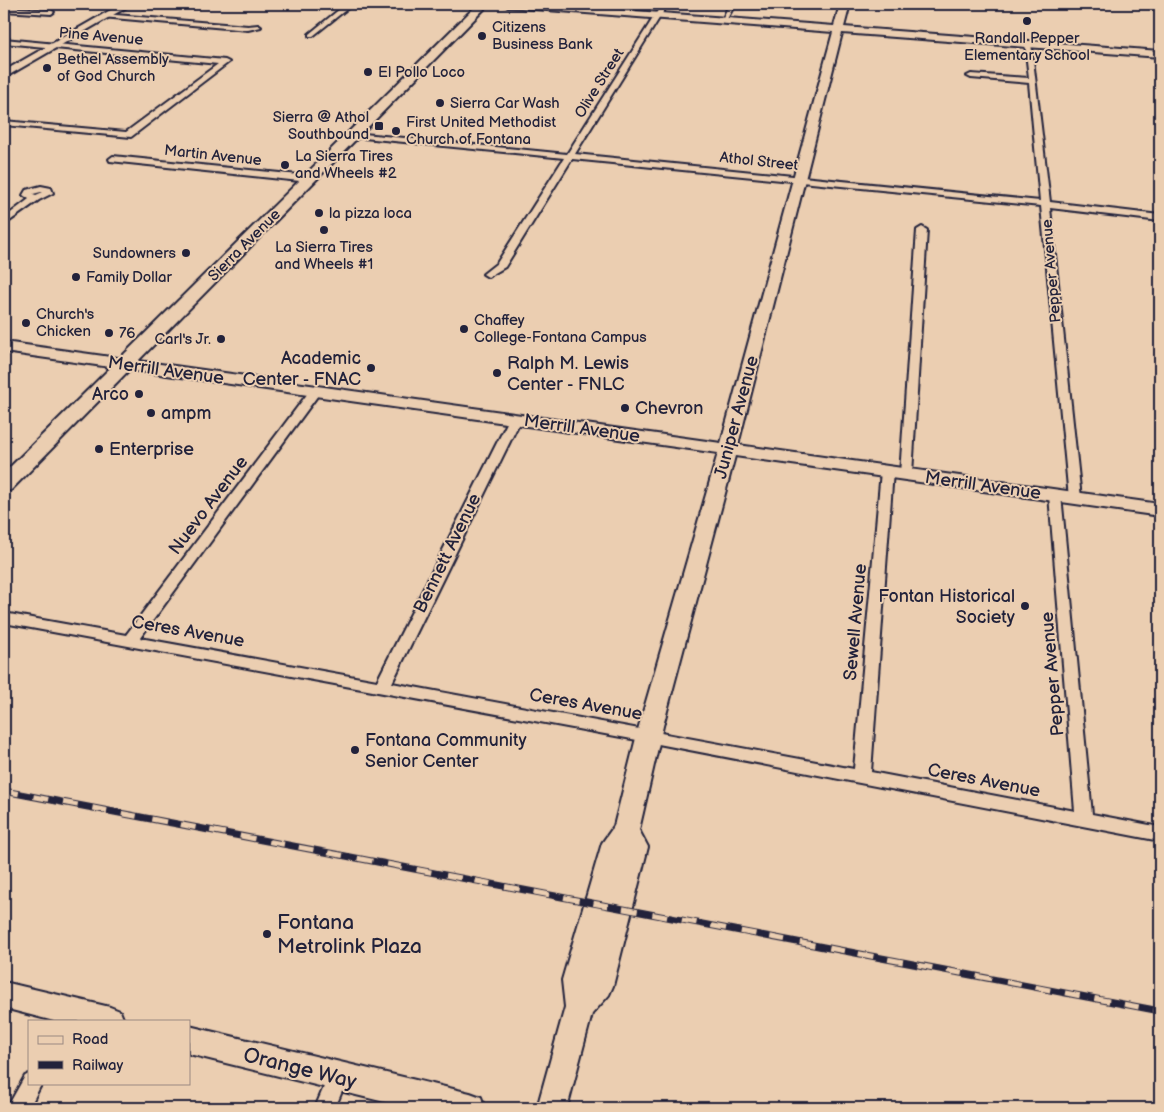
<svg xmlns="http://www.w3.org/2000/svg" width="1164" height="1112" viewBox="0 0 1164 1112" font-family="'Balsamiq Sans',sans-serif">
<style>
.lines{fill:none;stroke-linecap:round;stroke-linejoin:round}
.stream{stroke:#658ca9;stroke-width:5}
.street-casing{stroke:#22223b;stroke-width:4}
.secondary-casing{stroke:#22223b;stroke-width:4}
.primary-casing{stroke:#22223b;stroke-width:4}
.street{fill:#ebceb1;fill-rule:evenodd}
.secondary{fill:#ebceb1;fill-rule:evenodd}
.primary{fill:#ebceb1;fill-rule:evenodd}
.rail-casing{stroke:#22223b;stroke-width:7}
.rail{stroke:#ebceb1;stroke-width:5;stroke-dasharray:15;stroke-linecap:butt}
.poi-dot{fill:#22223b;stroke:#ebceb1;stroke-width:2}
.labels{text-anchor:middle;stroke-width:4;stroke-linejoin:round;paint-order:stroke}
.far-poi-label{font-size:15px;fill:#22223b;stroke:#ebceb1;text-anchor:start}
.far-street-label{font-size:15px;fill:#22223b;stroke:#ebceb1}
.poi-label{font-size:18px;fill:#22223b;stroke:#ebceb1;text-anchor:start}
.street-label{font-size:18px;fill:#22223b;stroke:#ebceb1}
.near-poi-label{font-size:21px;fill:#22223b;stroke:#ebceb1;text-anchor:start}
.near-street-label{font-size:21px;fill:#22223b;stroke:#ebceb1}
</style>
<rect width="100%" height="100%" fill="#ebceb1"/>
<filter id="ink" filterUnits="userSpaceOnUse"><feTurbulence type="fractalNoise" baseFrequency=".02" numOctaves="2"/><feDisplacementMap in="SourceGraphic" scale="10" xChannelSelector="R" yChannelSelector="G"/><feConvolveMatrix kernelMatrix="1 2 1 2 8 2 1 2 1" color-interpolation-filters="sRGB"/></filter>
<g filter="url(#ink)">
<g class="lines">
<polyline class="stream" points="1157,1064 1160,1064"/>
<defs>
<g id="street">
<polygon points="346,4 353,4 313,36 309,36 309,34"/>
<polygon points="634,4 640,4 633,14 629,14"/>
<polygon points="662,4 668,4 575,154 1040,201 1029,83 971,78 967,76 971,74 1029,78 1025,44 1031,43 1050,202 1160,215 1160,221 1050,208 1081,498 1080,501 1070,501 1069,498 1041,206 572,159 505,267 488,277 483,274 497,263 564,158 354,137 350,135 354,133 567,154"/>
<polygon points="729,4 735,4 726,21 722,21"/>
<polygon points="4,7 51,10 54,12 51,14 4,11"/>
<polygon points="104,14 248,26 258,25 261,27 248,30 102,17 102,15"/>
<polygon points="4,39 225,60 229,62 131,137 4,125 4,121 126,132 218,64 4,43"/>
<polygon points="113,156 309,176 313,179 309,182 110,161 109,159"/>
<path d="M41 186 51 188 53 193 39 200 4 225V218L29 199 23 195 26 190ZM41 192H43L36 195 33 194Z"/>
<polygon points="922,227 927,230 912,474 906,478 900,474 917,230"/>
<polygon points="315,388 321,391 140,638 377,681 509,419 515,415 521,419 392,683 854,769 881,471 887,467 893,471 871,772 1075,811 1049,495 1055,491 1061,495 1092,814 1160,827 1160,841 648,742 4,623 4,613 126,635 311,389"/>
<polygon points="338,1067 345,1070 348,1077 335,1108 315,1108 331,1070"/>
<polygon points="29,1074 29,1083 42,1083 29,1108 7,1108 25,1076"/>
</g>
<g id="secondary">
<polygon points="121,4 132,4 4,78 4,71"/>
<polygon points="503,4 542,4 834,26 840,4 850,4 844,27 1160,51 1160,57 842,33 738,445 1160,504 1160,516 735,456 663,726 639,830 648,847 613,986 609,995 592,1014 567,1108 537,1108 565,1007 562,980 602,843 614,826 639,726 718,453 4,352 4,342 721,443 833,32 508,7"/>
<polygon points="4,982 110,1007 120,1011 124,1021 54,1021 4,1008"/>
<polygon points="189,1026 470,1093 481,1097 485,1108 409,1108 189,1054"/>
</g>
<polygon id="primary" points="478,4 489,4 11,490 4,491 4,473"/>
</defs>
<use href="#street" class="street-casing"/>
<use href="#secondary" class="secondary-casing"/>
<use href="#primary" class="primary-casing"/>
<use href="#street" class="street"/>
<use href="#secondary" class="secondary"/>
<use href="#primary" class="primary"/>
<defs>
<polyline id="rail" points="4,791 1160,1011"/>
</defs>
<use href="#rail" class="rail-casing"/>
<use href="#rail" class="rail"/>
</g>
</g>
<g class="poi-dot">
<circle cx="1027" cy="21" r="5"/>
<circle cx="482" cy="36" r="5"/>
<circle cx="47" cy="68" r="5"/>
<circle cx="368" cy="72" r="5"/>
<circle cx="440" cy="103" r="5"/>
<rect x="374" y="121" width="10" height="10" rx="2.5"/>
<circle cx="396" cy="131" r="5"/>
<circle cx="285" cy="165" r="5"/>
<circle cx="319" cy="213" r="5"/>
<circle cx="324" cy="230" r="5"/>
<circle cx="186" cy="253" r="5"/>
<circle cx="76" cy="277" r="5"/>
<circle cx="26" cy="323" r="5"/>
<circle cx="464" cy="329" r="5"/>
<circle cx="109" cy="333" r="5"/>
<circle cx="221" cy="339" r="5"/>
<circle cx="371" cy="368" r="5"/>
<circle cx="497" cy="373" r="5"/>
<circle cx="139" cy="394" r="5"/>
<circle cx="625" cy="408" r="5"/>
<circle cx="151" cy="413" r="5"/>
<circle cx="99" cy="449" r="5"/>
<circle cx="1025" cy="606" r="5"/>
<circle cx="355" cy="750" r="5"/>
<circle cx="267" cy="934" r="5"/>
</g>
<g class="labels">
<g class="far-poi-label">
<text x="492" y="32">Citizens<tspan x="492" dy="17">Business Bank</tspan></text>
<text x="1027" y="43" text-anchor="middle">Randall Pepper<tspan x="1027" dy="17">Elementary School</tspan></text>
<text x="57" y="64">Bethel Assembly<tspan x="57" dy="17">of God Church</tspan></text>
<text x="378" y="77">El Pollo Loco</text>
<text x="450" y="108">Sierra Car Wash</text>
<text x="369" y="122" text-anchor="end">Sierra @ Athol<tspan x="369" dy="17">Southbound</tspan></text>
<text x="406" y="127">First United Methodist<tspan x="406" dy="17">Church of Fontana</tspan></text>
<text x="295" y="161">La Sierra Tires<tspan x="295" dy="17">and Wheels #2</tspan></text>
<text x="329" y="218">la pizza loca</text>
<text x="324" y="252" text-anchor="middle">La Sierra Tires<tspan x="324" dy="17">and Wheels #1</tspan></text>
<text x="176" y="258" text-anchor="end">Sundowners</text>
<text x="86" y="282">Family Dollar</text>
<text x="36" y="319">Church's<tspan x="36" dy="17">Chicken</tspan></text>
<text x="474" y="325">Chaffey<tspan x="474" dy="17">College-Fontana Campus</tspan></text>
<text x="119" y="338">76</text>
<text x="211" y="344" text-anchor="end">Carl's Jr.</text>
</g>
<g class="far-street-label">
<text transform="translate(101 36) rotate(5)" y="5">Pine Avenue</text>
<text transform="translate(599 83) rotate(-58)" y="5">Olive Street</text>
<text transform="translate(213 155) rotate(6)" y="5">Martin Avenue</text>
<text transform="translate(759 161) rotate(6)" y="5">Athol Street</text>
<text transform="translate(244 245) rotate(-45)" y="5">Sierra Avenue</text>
<text transform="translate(1051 271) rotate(-95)" y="5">Pepper Avenue</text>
</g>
<g class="poi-label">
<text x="361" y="364" text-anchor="end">Academic<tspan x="361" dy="21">Center - FNAC</tspan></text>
<text x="507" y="369">Ralph M. Lewis<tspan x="507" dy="21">Center - FNLC</tspan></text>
<text x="129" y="400" text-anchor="end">Arco</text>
<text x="635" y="414">Chevron</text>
<text x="161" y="419">ampm</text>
<text x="109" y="455">Enterprise</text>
<text x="1015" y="602" text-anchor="end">Fontan Historical<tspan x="1015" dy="21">Society</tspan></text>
<text x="365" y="746">Fontana Community<tspan x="365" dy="21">Senior Center</tspan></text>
</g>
<g class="street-label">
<text transform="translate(166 370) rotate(8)" y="6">Merrill Avenue</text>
<text transform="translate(736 417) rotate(-75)" y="6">Juniper Avenue</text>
<text transform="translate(582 428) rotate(8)" y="6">Merrill Avenue</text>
<text transform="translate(983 485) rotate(8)" y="6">Merrill Avenue</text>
<text transform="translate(208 505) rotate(-53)" y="6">Nuevo Avenue</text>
<text transform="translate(447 553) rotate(-64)" y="6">Bennett Avenue</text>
<text transform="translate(855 622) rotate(-85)" y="6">Sewell Avenue</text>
<text transform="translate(188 631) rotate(10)" y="6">Ceres Avenue</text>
<text transform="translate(1052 674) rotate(-95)" y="6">Pepper Avenue</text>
<text transform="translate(586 704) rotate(10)" y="6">Ceres Avenue</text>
<text transform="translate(984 780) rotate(11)" y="6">Ceres Avenue</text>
</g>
<g class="near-poi-label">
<text x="277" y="929">Fontana<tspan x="277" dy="24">Metrolink Plaza</tspan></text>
</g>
<g class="near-street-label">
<text transform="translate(300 1068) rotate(14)" y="7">Orange Way</text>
</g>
</g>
<rect width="1164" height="1112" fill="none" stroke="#ebceb1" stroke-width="20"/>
<rect x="10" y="10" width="1144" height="1092" fill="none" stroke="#22223b" stroke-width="2" filter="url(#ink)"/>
<rect x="28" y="1020" width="162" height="65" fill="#ebceb1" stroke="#9b8982"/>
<rect x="38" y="1036" width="25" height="8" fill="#ebceb1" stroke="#9b8982"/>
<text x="72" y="1044" font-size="15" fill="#22223b">Road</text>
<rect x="38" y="1061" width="25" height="8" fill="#22223b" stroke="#9b8982"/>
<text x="72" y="1070" font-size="15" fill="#22223b">Railway</text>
</svg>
